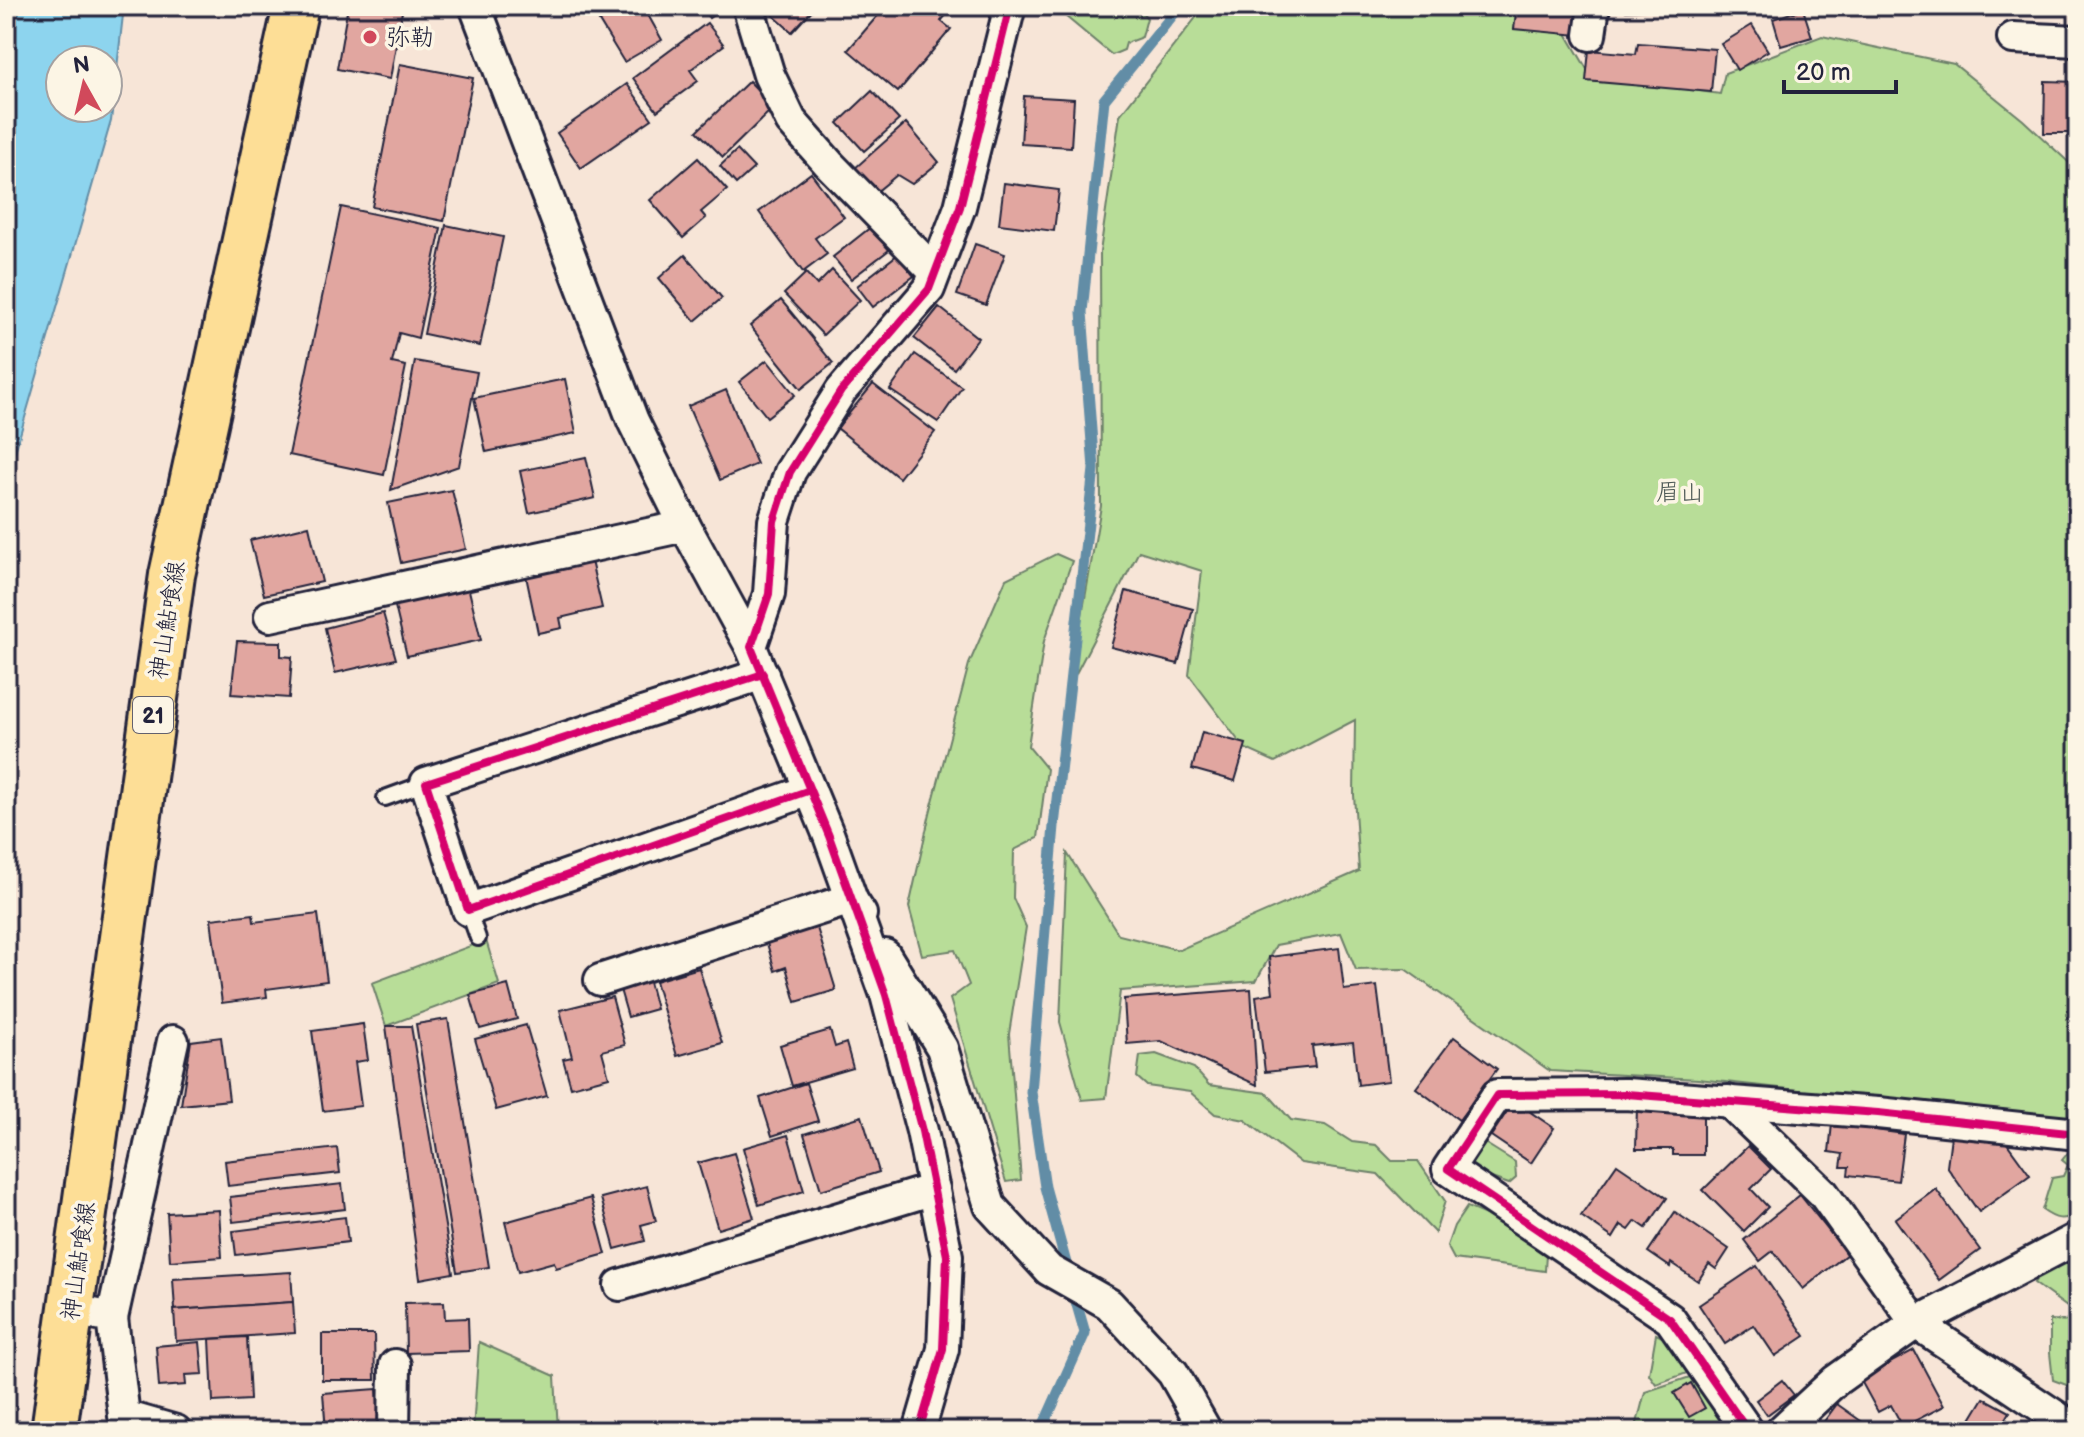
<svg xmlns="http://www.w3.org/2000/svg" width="2084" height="1437" viewBox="0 0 2084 1437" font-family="'Balsamiq Sans','Klee One',sans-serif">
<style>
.green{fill:#b8dd98;stroke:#6d806a;stroke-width:2}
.water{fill:#8dd4ee;stroke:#628da6;stroke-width:2;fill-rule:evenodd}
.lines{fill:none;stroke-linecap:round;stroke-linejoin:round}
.stream{stroke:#628da6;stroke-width:11}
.building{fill:#e1a6a0;stroke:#22223b;stroke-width:2}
.lane-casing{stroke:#22223b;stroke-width:20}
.street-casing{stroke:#22223b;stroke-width:36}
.primary-casing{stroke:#22223b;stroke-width:50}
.lane{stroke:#fcf5e5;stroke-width:14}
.street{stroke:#fcf5e5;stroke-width:30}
.primary{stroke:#fdde96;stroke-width:44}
.cycleway-casing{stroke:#fcf5e5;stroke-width:13}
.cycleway{stroke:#d6006c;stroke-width:8}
.poi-dot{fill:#d1495b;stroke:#fcf5e5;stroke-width:3}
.labels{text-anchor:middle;stroke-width:7;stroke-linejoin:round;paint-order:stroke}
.shield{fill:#fcf5e5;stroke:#63616e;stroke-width:2}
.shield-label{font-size:22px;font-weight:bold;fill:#22223b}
.poi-label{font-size:24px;fill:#22223b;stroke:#fcf5e5;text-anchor:start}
.park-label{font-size:24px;fill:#4f5a57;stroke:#fcf5e5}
.street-label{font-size:24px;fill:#22223b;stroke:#fcf5e5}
</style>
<rect width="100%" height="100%" fill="#f7e5d7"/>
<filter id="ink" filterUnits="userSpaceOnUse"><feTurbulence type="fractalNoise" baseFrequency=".0125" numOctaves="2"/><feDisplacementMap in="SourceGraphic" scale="16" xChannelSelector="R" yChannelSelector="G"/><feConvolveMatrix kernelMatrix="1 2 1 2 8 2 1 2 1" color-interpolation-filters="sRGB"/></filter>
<g filter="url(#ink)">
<g class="green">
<polygon points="1053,6 1137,6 1147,18 1142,37 1126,43 1124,50 1112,55"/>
<polygon points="1205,6 1550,6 1591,76 1720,94 1725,73 1822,36 1954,64 2023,120 2078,171 2078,1121 1698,1079 1550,1071 1405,969 1356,970 1341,933 1276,945 1256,981 1120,991 1106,1098 1082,1100 1060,1022 1067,853 1119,935 1179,950 1359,871 1354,795 1355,720 1275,762 1244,748 1189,675 1202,571 1139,551 1070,685 1101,506 1100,252 1120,115"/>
<polygon points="1056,554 1072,561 1044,641 1028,746 1047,769 1038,838 1014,850 1013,898 1026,927 1009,1034 1021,1180 1006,1182 950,999 969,985 955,950 922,955 909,907 930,813 969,664 1006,579"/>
<polygon points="486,940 499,984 386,1026 372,983"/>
<polygon points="1156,1054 1194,1068 1209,1085 1267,1093 1291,1120 1325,1125 1352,1142 1376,1145 1392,1161 1418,1161 1445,1201 1435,1233 1378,1174 1301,1163 1245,1120 1215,1114 1190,1092 1147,1086 1137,1077 1140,1056"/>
<polygon points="1483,1142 1515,1162 1516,1178 1509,1184 1471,1171 1469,1158"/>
<path d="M2071 1149 2078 1158V1214C2062 1221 2056 1220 2042 1210L2052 1178 2063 1176 2068 1165 2062 1160Z"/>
<polygon points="1467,1207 1486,1215 1546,1253 1545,1271 1454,1259 1447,1246 1454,1226"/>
<polygon points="2078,1246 2078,1315 2034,1283 2045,1264"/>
<polygon points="2050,1320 2073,1321 2078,1325 2078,1378 2072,1387 2053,1380 2050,1353"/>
<polygon points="1656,1334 1669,1340 1687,1373 1656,1384 1649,1374"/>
<polygon points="479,1342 555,1376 558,1431 473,1431"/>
<polygon points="1696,1375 1735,1431 1635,1431 1645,1392"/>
</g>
<path class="water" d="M6 6H124L111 121 6 483ZM60 60H108V108H60Z"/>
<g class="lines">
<g class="stream">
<polyline points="1069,1274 1045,1187 1031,1092 1054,826 1094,469 1082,312 1104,100 1180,6"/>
<polyline points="1041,1431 1085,1333 1073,1291"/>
</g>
</g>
<g class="building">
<polygon points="348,6 403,6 390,79 337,69"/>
<polygon points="624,6 643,6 662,40 624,62 599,21"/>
<polygon points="701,6 726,6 709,18"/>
<polygon points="769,6 816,6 792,32 766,9"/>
<polygon points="886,6 954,6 941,21 951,29 898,92 848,50"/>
<polygon points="1517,6 1581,6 1578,35 1514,29"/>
<polygon points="1626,6 1665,6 1665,9 1626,11"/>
<polygon points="1947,6 2005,6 2005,15 1947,12"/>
<polygon points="1803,9 1812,37 1781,46 1773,19"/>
<polygon points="707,23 724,45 690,70 698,81 657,111 633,78"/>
<polygon points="1752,25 1768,51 1737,70 1721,44"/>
<polygon points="1638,43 1715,49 1711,92 1586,81 1589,50 1636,54"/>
<polygon points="400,64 473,78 444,221 372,207"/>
<polygon points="749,81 774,107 723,157 697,131"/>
<polygon points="2045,81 2078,82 2078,133 2044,133"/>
<polygon points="627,84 652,119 581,168 557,133"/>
<polygon points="872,91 899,120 864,151 838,123"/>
<polygon points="1024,96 1074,99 1071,147 1021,144"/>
<polygon points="906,123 939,162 912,184 897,175 875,193 854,169"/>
<polygon points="737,150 754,168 736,184 720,166"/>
<polygon points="698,158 727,190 701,212 706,218 683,238 650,200"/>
<polygon points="811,173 844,217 815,238 827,254 803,272 759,212"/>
<polygon points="1004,183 1059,190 1054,231 999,224"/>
<polygon points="341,207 441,228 418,338 399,333 392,363 406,366 384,475 289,455"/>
<polygon points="446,225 503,237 480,346 424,334"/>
<polygon points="871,227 889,250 851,279 833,257"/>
<polygon points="975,244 1005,254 986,305 957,295"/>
<polygon points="685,255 722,298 695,321 659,278"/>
<polygon points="897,255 914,276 873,307 857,286"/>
<polygon points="832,270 860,300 823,335 784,294 806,273 817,285"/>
<polygon points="781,300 833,363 801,389 750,326"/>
<polygon points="939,307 978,338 954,369 914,338"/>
<polygon points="915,354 962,387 938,422 890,390"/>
<polygon points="767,360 795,395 767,417 739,382"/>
<polygon points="415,361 477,372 459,466 391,490"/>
<polygon points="565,379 576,433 486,452 474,398"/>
<polygon points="873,384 935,432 899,478 837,428"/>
<polygon points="726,390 757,464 720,480 688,406"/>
<polygon points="586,457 595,498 529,513 520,471"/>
<polygon points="452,490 466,549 401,563 388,503"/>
<polygon points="309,526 322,582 264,595 250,540"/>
<polygon points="591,561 602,608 560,618 562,628 538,633 526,576"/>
<polygon points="468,586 481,640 407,656 394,602"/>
<polygon points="1126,591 1193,609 1178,664 1111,647"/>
<polygon points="383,613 396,659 335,673 325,628"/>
<polygon points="237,641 281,642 281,656 292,657 289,698 231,694"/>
<polygon points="1202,732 1246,744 1235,781 1192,769"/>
<polygon points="253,914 254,922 318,914 327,981 266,989 267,997 222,1003 211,919"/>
<polygon points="814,918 836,990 796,1002 786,967 775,971 764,933"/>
<polygon points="1339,948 1344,990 1377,986 1389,1081 1358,1085 1353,1042 1312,1046 1315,1067 1265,1072 1256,996 1273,993 1269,957"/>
<polygon points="699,968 722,1043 677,1056 655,981"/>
<polygon points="648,978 656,1009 628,1017 619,986"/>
<polygon points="508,985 517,1019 480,1029 470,995"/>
<polygon points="1251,989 1257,1085 1161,1041 1127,1044 1124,999"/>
<polygon points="612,997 625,1045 602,1051 609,1077 571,1087 563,1059 572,1057 560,1010"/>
<polygon points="448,1019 489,1267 457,1272 416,1024"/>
<polygon points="363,1024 368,1060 355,1062 361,1106 323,1111 312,1031"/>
<polygon points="526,1025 547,1096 496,1110 475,1039"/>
<polygon points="386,1026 411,1026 453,1273 420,1279"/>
<polygon points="830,1030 835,1047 846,1043 853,1068 792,1086 780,1045"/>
<polygon points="221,1037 229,1100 181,1105 191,1041"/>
<polygon points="1454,1037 1497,1069 1459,1120 1416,1088"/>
<polygon points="806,1083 818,1121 772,1136 760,1098"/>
<polygon points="1514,1101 1554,1128 1531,1163 1491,1136"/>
<polygon points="1637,1105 1703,1105 1703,1155 1673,1155 1673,1149 1636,1149"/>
<polygon points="862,1116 879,1172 821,1190 804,1134"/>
<polygon points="1832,1124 1904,1134 1898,1181 1848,1175 1849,1167 1841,1167 1843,1154 1829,1152"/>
<polygon points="788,1135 804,1191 759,1205 743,1148"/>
<polygon points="1951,1136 2006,1142 2030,1175 1979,1212 1947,1167"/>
<polygon points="1748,1146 1771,1169 1751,1189 1768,1207 1744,1231 1703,1190"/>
<polygon points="337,1148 340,1173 228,1186 225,1161"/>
<polygon points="734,1153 754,1218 718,1229 698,1163"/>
<polygon points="1617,1164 1667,1198 1646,1228 1636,1221 1629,1230 1621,1225 1613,1238 1581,1216"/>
<polygon points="342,1184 345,1209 233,1222 230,1197"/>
<polygon points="647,1186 656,1221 641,1225 645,1241 615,1249 601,1198"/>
<polygon points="1936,1189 1980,1250 1939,1280 1895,1219"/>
<polygon points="1800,1195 1847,1254 1803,1289 1773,1251 1760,1261 1744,1240"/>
<polygon points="591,1198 606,1254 556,1268 554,1262 518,1272 505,1222"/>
<polygon points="219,1210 222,1257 170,1261 167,1213"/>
<polygon points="1675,1212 1729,1249 1716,1269 1709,1264 1698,1281 1671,1263 1670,1267 1648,1252"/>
<polygon points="345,1217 348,1242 236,1255 233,1231"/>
<polygon points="1757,1266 1805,1336 1775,1356 1754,1325 1725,1344 1699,1305"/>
<polygon points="291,1272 293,1302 175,1310 173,1279"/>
<polygon points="293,1302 295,1333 176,1341 174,1310"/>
<polygon points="444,1302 445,1319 468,1318 469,1351 406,1353 405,1303"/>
<polygon points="322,1334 374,1334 375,1380 322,1380"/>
<polygon points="247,1337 250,1400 213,1402 210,1339"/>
<polygon points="200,1342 203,1374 185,1375 186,1385 159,1387 156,1346"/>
<polygon points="1914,1350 1944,1406 1903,1427 1891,1405 1878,1412 1860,1379"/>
<polygon points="1782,1380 1794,1395 1767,1415 1756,1400"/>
<polygon points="1691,1383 1705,1408 1689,1417 1674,1393"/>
<polygon points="377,1389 380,1431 326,1431 323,1393"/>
<polygon points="1984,1398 2010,1412 1999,1431 1964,1431"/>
<polygon points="1837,1404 1875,1431 1817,1431"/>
<polygon points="416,1420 459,1421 459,1431 415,1431"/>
</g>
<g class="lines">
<defs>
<g id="lane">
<polyline points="385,798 426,783"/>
<polyline points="468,910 478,938"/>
</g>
<g id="street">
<polyline points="475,6 633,421 685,526 751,647"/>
<polyline points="748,6 769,75 791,121 829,164 935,272"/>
<polyline points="1590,35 1594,6"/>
<polyline points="2013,38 2078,41"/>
<polyline points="270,616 685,526"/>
<polyline points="763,674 426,783 468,910 810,790"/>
<polyline points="885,955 942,1048 990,1206 1049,1270 1109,1304 1173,1373 1206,1431"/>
<polyline points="600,980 851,899 861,914"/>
<polyline points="1728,1101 1823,1193 1916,1323 2078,1238"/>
<polyline points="620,1285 934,1189"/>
<polyline points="93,1314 112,1318 124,1416 176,1431"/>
<polyline points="112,1318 173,1041"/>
<polyline points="394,1431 395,1365"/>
<polyline points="919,1431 943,1349 947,1256 922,1131 886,995 829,836 751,647 769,594 774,521 790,472 841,391 929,289 960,207 1010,6"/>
<polyline points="1748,1431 1670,1319 1448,1169 1497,1095 1626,1094 1878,1113 2078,1134"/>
<polyline points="1781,1431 1835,1381 1916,1323 2078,1431"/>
</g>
<polyline id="primary" points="54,1431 172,575 296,6"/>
</defs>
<use href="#lane" class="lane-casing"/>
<use href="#street" class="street-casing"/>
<use href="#primary" class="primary-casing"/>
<use href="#lane" class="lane"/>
<use href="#street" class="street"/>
<use href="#primary" class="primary"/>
<defs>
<g id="cycleway">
<polyline points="763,674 426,783 468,910 810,790"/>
<polyline points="919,1431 943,1349 947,1256 922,1131 886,995 829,836 751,647 769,594 774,521 790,472 841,391 929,289 960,207 1010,6"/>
<polyline points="1748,1431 1670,1319 1448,1169 1497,1095 1626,1094 1878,1113 2078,1134"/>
</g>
</defs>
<use href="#cycleway" class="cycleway-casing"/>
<use href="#cycleway" class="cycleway"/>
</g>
</g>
<circle class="poi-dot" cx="370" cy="37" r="8"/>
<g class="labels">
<rect class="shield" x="133" y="697" width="40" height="36" rx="6"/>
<g class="shield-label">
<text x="153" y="723">21</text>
</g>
<g class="poi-label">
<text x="386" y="45">弥勒</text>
</g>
<g class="park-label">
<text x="1680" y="500">眉山</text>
</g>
<g class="street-label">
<text transform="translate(167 620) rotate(-81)" y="8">神山鮎喰線</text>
<text transform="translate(78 1261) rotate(-82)" y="8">神山鮎喰線</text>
</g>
</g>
<rect width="2084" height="1437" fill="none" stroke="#fcf5e5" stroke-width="32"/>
<rect x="16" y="16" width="2052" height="1405" fill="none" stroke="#22223b" stroke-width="3" filter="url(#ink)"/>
<g transform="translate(84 84) rotate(352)"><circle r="38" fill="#fcf5e5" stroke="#a5a1a1" stroke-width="2"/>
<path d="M0-6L14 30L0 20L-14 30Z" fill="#d1495b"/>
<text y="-12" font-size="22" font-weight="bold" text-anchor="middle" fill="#22223b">N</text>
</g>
<path d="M1784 80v12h112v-12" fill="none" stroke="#22223b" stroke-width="4"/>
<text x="1796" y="80" font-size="24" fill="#22223b" stroke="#fcf5e5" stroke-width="6" paint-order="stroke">20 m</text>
</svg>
